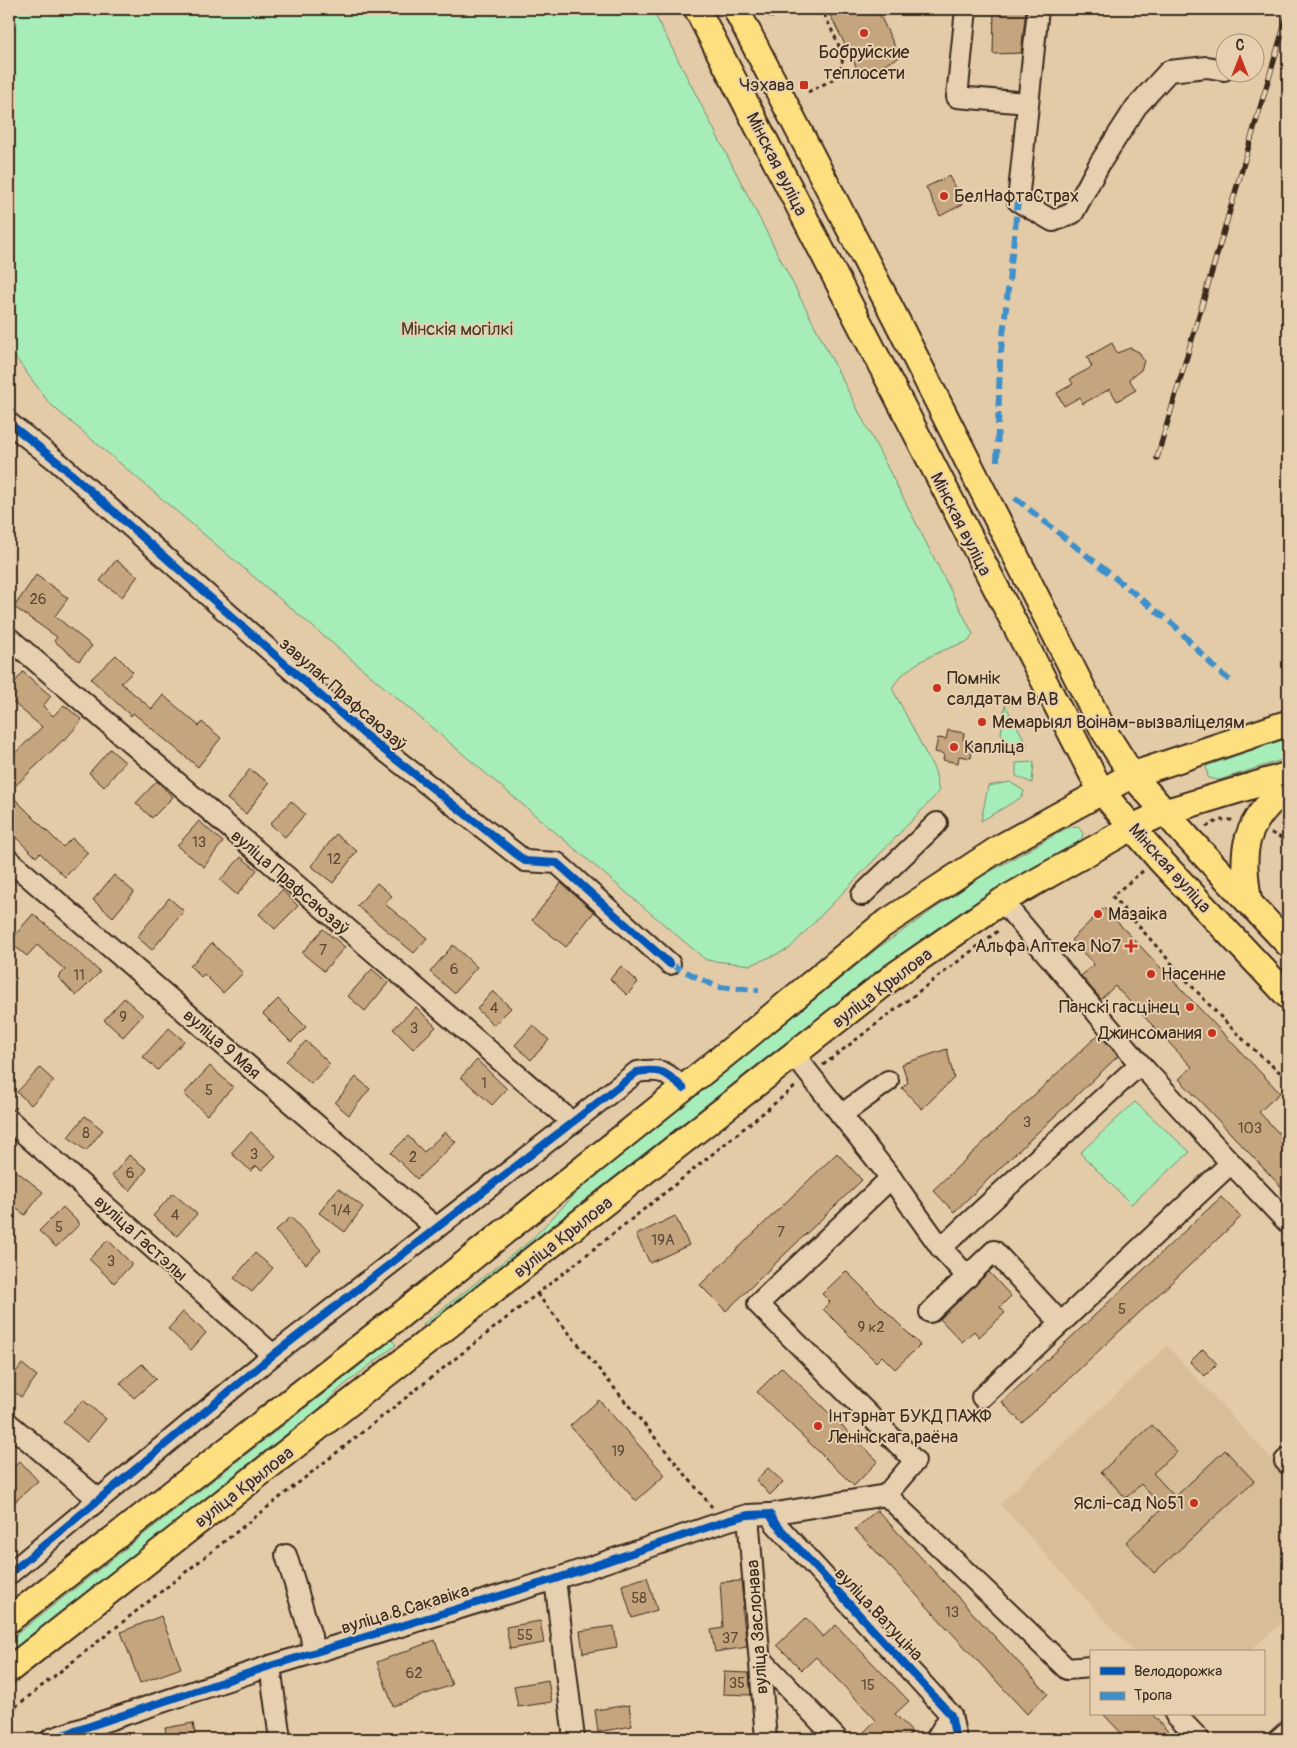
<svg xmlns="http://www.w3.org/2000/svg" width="1297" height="1748" viewBox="0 0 1297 1748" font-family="Pangolin,sans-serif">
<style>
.built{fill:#d7bd98}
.green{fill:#a7edb9;stroke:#718c6c}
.building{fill:#c4a57d;stroke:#3b2a1e}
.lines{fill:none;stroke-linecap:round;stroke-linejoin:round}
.minor-casing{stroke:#3b2a1e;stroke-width:24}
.major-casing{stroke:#3b2a1e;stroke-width:29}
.path{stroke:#3b2a1e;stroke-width:3;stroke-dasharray:4 4;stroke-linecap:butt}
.minor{stroke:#e7d0b0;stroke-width:20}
.major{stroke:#fedf80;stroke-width:25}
.rail-casing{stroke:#3b2a1e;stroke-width:5.5}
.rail{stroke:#e7d0b0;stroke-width:4;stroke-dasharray:11;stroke-linecap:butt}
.quiet{stroke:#3e90ca;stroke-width:6;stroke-dasharray:12 6;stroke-linecap:butt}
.cycleway-casing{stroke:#e7d0b0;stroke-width:11}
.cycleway{stroke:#0057b8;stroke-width:8}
.poi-dot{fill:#c8321e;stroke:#e7d0b0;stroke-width:2}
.labels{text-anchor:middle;stroke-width:4;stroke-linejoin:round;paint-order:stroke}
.number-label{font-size:15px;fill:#5d4936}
.poi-label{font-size:18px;fill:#3b2a1e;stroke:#e7d0b0;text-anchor:start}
.street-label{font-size:18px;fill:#3b2a1e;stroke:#e7d0b0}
.park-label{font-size:18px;fill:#463e2e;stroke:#e7d0b0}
</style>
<rect width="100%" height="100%" fill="#e4cba8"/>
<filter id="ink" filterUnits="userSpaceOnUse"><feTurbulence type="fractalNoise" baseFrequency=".02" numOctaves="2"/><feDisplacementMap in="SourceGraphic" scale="10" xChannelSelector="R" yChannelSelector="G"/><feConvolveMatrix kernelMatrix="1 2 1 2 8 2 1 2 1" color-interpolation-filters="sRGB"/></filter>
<g filter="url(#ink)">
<polygon class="built" points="1167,1346 1288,1477 1288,1617 1249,1652 1134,1652 1000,1504"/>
<g class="green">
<path d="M9 9H652L973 634 969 641C943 650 906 663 892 688L935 771 939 792 789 949 751 965 706 960 50 404 9 349Z"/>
<polygon points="1005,705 1028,746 1017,755 1001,734"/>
<polygon points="1288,738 1288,758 1219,780 1208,778 1206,766"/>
<polygon points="1034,762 1032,783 1016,776 1016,763"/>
<polygon points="1010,782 1024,791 1022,797 981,821 988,786"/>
<polygon points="1078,826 1083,834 1081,841 1074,848 1006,885 936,929 426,1329 423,1324 531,1240 582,1187 878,948 979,878 1067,828"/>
<polygon points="1135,1102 1190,1152 1131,1204 1080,1153"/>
<polygon points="392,1340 396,1345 343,1386 293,1434 9,1658 9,1640"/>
</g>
<g class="building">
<polygon points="827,9 877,9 900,57 861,76"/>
<polygon points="994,9 1026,9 1021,53 993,54"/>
<polygon points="949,176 963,204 940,216 926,187"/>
<polygon points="1112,343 1117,353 1130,348 1139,352 1144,361 1141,370 1129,379 1136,390 1117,401 1110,389 1082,404 1080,397 1064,406 1057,393 1073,384 1070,379 1092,367 1087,357"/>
<polygon points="116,560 138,576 122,597 100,581"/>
<polygon points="36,575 68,598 55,616 92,646 79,661 54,641 57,637 14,607"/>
<polygon points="116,655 133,672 121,683 152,709 163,695 199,726 202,722 221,738 198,767 133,713 131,716 91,679"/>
<polygon points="23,672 51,696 43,706 53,716 64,705 82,720 64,741 63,740 9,792 9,759 42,727 9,699 9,690"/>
<polygon points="948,730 964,733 963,740 973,742 971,758 959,756 958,763 943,760 944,754 935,752 938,738 946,739"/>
<polygon points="110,749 125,762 104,787 89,773"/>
<polygon points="250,769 269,783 246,814 227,799"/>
<polygon points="157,781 173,797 152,818 136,803"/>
<polygon points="9,793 63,847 72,838 88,853 65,877 40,853 36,857 9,831"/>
<polygon points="291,801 305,814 285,837 270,824"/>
<polygon points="199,821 223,842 204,867 177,846"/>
<polygon points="336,834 357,851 333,883 311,866"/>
<polygon points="241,857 257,870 237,895 220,880"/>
<polygon points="114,875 134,892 113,917 93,900"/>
<polygon points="377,883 392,896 385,904 427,938 414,953 357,906"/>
<polygon points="561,883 594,912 566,947 532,920"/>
<polygon points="282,890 298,906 275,929 259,914"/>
<polygon points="169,898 184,911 152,950 137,937"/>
<polygon points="1104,908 1280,1093 1259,1112 1288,1143 1288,1194 1179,1079 1192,1067 1115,986 1101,999 1081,976 1094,964 1071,940"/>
<polygon points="33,914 81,954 100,972 76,996 58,977 65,970 37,945 27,956 9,942"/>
<polygon points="323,929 345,947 324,971 302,953"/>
<polygon points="212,943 243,973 223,993 204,974 201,977 190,966"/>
<polygon points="453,945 477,967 454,993 430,972"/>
<polygon points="621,966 638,982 627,995 610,979"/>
<polygon points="372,969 388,983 365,1011 348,996"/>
<polygon points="493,991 511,1008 494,1025 477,1009"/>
<polygon points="124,998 143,1015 123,1037 104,1020"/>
<polygon points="278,999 306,1027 291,1042 263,1014"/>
<polygon points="416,1007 436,1027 413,1049 393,1029"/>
<polygon points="533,1025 549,1040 531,1060 515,1045"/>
<polygon points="169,1028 184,1041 158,1070 143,1057"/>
<polygon points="1099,1034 1118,1056 954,1212 933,1190"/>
<polygon points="306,1041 330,1064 311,1084 286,1061"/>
<polygon points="947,1049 954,1078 922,1109 902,1088 908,1082 902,1064"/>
<polygon points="477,1060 507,1089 492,1105 461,1077"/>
<polygon points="210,1066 233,1087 207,1115 184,1094"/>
<polygon points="40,1068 54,1081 31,1105 17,1092"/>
<polygon points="356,1077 370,1089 349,1115 335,1103"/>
<polygon points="85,1116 103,1130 86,1151 68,1137"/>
<polygon points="251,1132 276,1156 262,1170 256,1166 251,1171 231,1153"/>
<polygon points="445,1132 456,1142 417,1179 391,1153 408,1136 424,1152"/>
<polygon points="837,1153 862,1180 726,1311 700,1285"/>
<polygon points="129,1155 147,1169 130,1191 112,1176"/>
<polygon points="9,1165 43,1192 25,1215 9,1203"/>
<polygon points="338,1188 363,1207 345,1232 319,1213"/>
<polygon points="173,1193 197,1214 177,1236 153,1216"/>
<polygon points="1221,1197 1241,1217 1022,1423 1002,1402"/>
<polygon points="63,1207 80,1224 56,1247 39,1231"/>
<polygon points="675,1216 689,1245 650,1263 636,1235"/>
<polygon points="291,1217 321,1250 306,1264 275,1231"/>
<polygon points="108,1240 132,1264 114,1283 89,1259"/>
<polygon points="255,1253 273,1268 252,1292 234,1278"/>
<polygon points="846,1271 920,1345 895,1369 882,1356 876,1362 823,1309 830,1302 822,1294"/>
<polygon points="989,1272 1011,1296 1000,1307 1005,1313 979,1337 974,1331 962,1342 940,1319"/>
<polygon points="183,1312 206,1333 191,1350 168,1329"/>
<polygon points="1203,1349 1217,1364 1205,1376 1190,1362"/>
<polygon points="22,1364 37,1376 21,1397 9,1388 9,1381"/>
<polygon points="142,1364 156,1379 134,1398 120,1383"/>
<polygon points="782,1367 878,1461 854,1486 757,1392"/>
<polygon points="83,1400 106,1419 87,1442 63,1422"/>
<polygon points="599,1400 665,1475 636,1501 570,1426"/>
<polygon points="1152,1425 1177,1452 1153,1473 1175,1497 1225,1450 1254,1481 1154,1573 1126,1542 1163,1508 1141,1484 1126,1498 1101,1472"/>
<polygon points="20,1461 38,1481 9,1507 9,1472"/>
<polygon points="768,1468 783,1482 770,1495 756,1480"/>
<polygon points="877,1510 1048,1694 1027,1714 855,1529"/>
<polygon points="647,1577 657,1610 632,1618 622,1585"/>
<polygon points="741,1581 744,1609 742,1607 747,1647 715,1652 711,1630 723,1628 720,1582"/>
<polygon points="161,1616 181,1668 140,1683 121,1632"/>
<polygon points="806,1618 823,1637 836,1625 909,1701 895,1714 912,1732 905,1739 857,1739 876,1720 816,1657 802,1670 777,1645"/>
<polygon points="540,1621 544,1643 510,1649 506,1627"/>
<polygon points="614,1626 617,1647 583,1653 580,1631"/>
<polygon points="435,1640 452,1685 393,1706 377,1662"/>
<polygon points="724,1672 749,1673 751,1695 723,1694"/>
<polygon points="548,1680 552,1702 518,1707 514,1686"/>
<polygon points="629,1705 632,1726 598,1732 595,1710"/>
<polygon points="1103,1714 1152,1714 1175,1739 1127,1739"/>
<polygon points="193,1723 196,1739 167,1739 165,1728"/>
</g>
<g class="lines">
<defs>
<g id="minor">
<polyline points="966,9 957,97 1028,103"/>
<polyline points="1038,9 1018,201 1053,221 1073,213 1100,163 1136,107 1169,71 1207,67 1224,70"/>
<polyline points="9,423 59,463 366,736 525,861 557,863 670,964"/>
<polyline points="9,638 573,1123"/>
<polyline points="9,860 435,1227"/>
<polyline points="862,895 937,823"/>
<polyline points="1002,901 1140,1064 1231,1163"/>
<polyline points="795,1056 891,1178 941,1248 968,1277"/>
<polyline points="841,1115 888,1081"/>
<polyline points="9,1120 273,1355"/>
<polyline points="891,1178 758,1304 915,1461 886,1495 1067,1669 1091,1667"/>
<polyline points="941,1248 1140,1064"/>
<polyline points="930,1312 994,1251 1060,1322"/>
<polyline points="982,1397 1231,1163 1288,1223"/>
<polyline points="9,1424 98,1499"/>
<polyline points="1288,1458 1285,1461 1288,1464"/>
<polyline points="770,1514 775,1523 951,1715 956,1739"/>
<polyline points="748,1515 766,1739"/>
<polyline points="286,1555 311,1636 313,1653"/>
<path d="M9 1574 273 1355 637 1072C662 1068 666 1072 683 1088"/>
<polyline points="555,1579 574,1739"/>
<polyline points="760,1658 837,1739"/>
<polyline points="270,1666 280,1739"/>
<polyline points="1175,1714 1199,1739"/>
<polyline points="51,1739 270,1666 555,1579 729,1520 748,1515 770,1514 886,1495"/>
<polyline points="936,1739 951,1715"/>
<polyline points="1279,1739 1288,1731"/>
</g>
<g id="major">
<polyline points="697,9 1101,791 1160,860 1288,996"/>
<polyline points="736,9 895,317 1104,731 1132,775 1188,838 1288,944"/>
<path d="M1249 903C1240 848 1243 823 1288 787"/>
<polyline points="9,1620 397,1318 737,1045 881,926 1001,847 1132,775 1288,723"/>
<polyline points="9,1670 895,975 1002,901 1133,827 1165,812 1288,775"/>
</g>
</defs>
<use href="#minor" class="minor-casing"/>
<use href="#major" class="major-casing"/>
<g class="path">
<polyline points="771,18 774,9"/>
<polyline points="808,92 834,79 843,64 838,43 824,14"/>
<polyline points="1206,827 1219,820 1235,820"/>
<polyline points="1271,833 1288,841"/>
<path d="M1143 871 1112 896C1168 958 1222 1026 1288 1079"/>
<polyline points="823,1065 999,930"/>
<polyline points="537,1294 712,1507"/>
<polyline points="9,1712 667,1191 796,1086"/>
</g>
<use href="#minor" class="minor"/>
<use href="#major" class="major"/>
<defs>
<polyline id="rail" points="1157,458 1288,13"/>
</defs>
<use href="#rail" class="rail-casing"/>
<use href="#rail" class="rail"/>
<g class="quiet">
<polyline points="997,461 1000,361 1018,201"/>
<polyline points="1015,498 1175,626 1218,671 1233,683"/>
<polyline points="670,964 717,987 759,990"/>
</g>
<defs>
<g id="cycleway">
<polyline points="9,423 59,463 366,736 525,861 557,863 670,964"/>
<path d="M9 1574 273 1355 637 1072C662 1068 666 1072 683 1088"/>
<polyline points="51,1739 270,1666 555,1579 729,1520 748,1515 770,1514 775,1523 951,1715 956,1739"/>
</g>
</defs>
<use href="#cycleway" class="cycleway-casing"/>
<use href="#cycleway" class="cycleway"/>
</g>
</g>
<g class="poi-dot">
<circle cx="864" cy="33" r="5"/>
<rect x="799" y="80" width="10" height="10" rx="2.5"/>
<circle cx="944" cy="196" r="5"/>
<circle cx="937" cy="688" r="5"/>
<circle cx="982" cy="722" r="5"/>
<circle cx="954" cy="747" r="5"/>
<circle cx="1098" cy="914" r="5"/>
<path d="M1128.5 938.5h5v5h5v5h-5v5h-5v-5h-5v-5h5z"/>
<circle cx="1151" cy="974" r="5"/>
<circle cx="1190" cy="1007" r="5"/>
<circle cx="1212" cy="1033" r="5"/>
<circle cx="818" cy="1426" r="5"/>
<circle cx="1194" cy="1503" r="5"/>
</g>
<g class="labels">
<g class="number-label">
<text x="38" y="604">26</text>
<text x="199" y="847">13</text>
<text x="334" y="864">12</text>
<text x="323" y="955">7</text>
<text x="454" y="974">6</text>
<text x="79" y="980">11</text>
<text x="494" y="1013">4</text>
<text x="123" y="1022">9</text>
<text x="414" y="1033">3</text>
<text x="484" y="1088">1</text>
<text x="209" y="1095">5</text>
<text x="1027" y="1127">3</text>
<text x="1250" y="1133">103</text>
<text x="86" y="1138">8</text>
<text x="254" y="1159">3</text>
<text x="413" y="1162">2</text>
<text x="130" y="1178">6</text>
<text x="341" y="1215">1/4</text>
<text x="175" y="1220">4</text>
<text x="59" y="1232">5</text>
<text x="781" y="1237">7</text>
<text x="663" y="1245">19А</text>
<text x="111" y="1266">3</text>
<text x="1122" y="1314">5</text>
<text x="871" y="1332">9 к2</text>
<text x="618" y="1456">19</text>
<text x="639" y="1603">58</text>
<text x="952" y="1617">13</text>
<text x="525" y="1640">55</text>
<text x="730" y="1643">37</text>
<text x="414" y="1678">62</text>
<text x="737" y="1688">35</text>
<text x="868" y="1690">15</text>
</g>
<g class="poi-label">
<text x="864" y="58" text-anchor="middle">Бобруйские<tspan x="864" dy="21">теплосети</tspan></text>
<text x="794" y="91" text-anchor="end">Чэхава</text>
<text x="954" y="202">БелНафтаСтрах</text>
<text x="947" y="684">Помнік<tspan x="947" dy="21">салдатам ВАВ</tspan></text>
<text x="992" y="728">Мемарыял Воінам-вызваліцелям</text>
<text x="964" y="753">Капліца</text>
<text x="1108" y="920">Мазаіка</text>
<text x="1121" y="952" text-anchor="end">Альфа Аптека №7</text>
<text x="1161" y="980">Насенне</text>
<text x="1180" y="1013" text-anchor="end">Панскі гасцінец</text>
<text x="1202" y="1039" text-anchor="end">Джинсомания</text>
<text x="828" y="1422">Інтэрнат БУКД ПАЖФ<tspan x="828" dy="21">Ленінскага раёна</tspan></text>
<text x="1184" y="1509" text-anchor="end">Яслі-сад №51</text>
</g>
<g class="street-label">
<text transform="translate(777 164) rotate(63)" y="6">Мінская вуліца</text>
<text transform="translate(961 524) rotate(63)" y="6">Мінская вуліца</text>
<text transform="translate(343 694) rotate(41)" y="6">завулак Прафсаюзаў</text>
<text transform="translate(1170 868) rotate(48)" y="6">Мінская вуліца</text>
<text transform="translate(290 882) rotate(41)" y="6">вуліца Прафсаюзаў</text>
<text transform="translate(882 988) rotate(-37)" y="6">вуліца Крылова</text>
<text transform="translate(222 1044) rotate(41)" y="6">вуліца 9 Мая</text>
<text transform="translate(563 1237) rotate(-38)" y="6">вуліца Крылова</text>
<text transform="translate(141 1238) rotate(42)" y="6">вуліца Гастэлы</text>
<text transform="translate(244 1487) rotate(-38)" y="6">вуліца Крылова</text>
<text transform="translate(405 1609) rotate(-17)" y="6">вуліца 8 Сакавіка</text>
<text transform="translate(879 1614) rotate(47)" y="6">вуліца Ватуціна</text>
<text transform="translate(757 1627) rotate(-94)" y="6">вуліца Заслонава</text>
</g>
<g class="park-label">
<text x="457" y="335">Мінскія могілкі</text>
</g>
</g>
<rect width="1297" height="1748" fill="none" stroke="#e7d0b0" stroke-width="30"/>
<rect x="15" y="15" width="1267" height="1718" fill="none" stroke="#3b2a1e" stroke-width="2" filter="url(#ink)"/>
<rect x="1090" y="1650" width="175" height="65" fill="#e7d0b0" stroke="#a28e76"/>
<rect x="1100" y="1667" width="25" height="8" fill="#0057b8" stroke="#a28e76"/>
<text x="1134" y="1676" font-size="15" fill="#3b2a1e">Велодорожка</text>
<rect x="1100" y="1692" width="25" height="8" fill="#3e90ca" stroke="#a28e76"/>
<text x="1134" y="1700" font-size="15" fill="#3b2a1e">Тропа</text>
<g transform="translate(1240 58)"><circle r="24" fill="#e7d0b0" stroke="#a28e76"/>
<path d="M0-4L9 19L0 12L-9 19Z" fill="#c8321e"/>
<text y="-8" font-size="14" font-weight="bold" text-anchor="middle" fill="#3b2a1e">С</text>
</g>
</svg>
